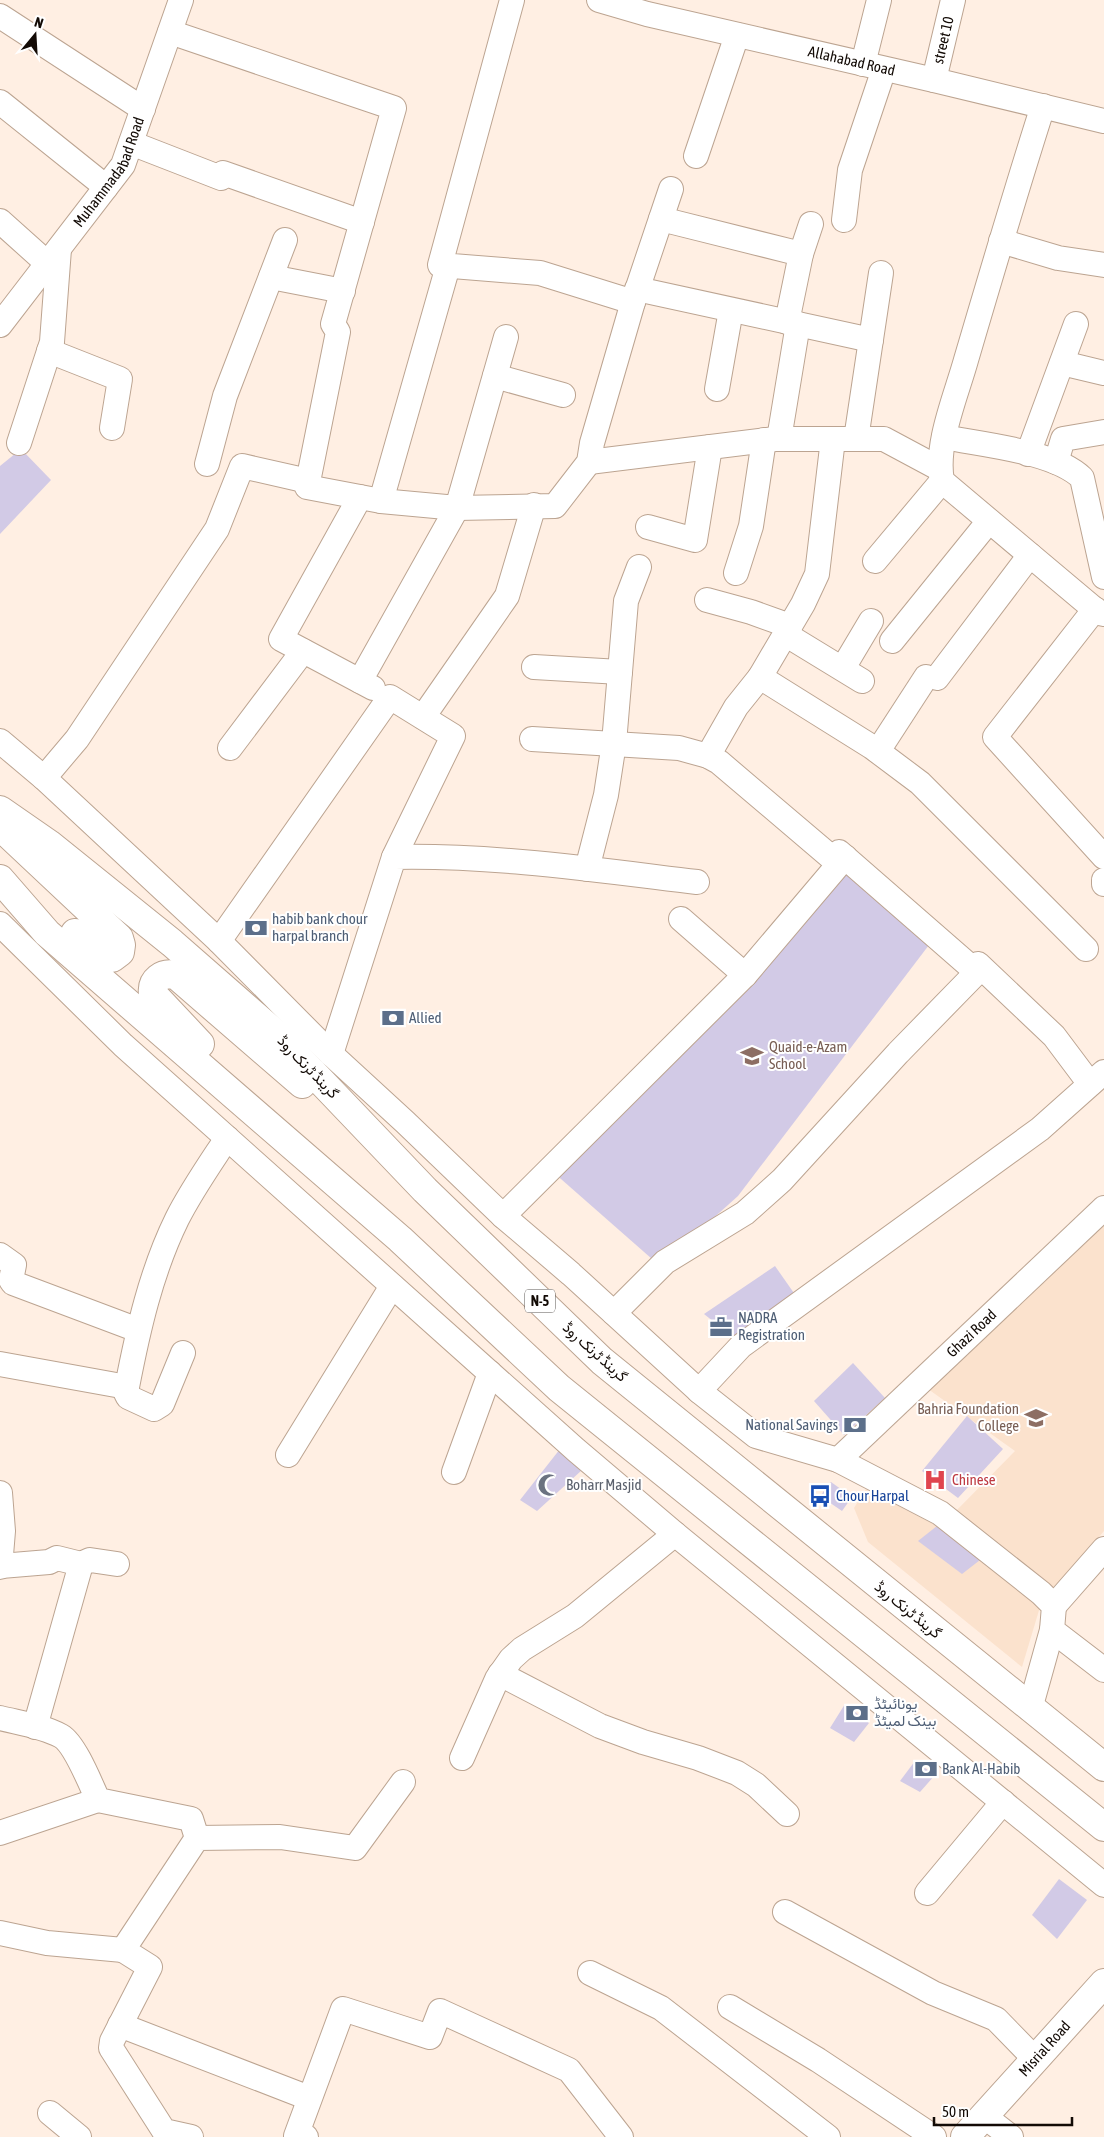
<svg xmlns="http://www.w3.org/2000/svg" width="1104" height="2137" viewBox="0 0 1104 2137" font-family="'Asap Condensed',Vazirmatn,sans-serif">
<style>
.built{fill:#fbe2cd}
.building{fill:#d2cae6}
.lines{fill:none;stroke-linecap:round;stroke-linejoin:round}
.minor-casing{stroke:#bca491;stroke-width:26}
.major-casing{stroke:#bca491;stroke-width:30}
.highway-casing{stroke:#bca491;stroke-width:30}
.minor{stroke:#fff;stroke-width:24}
.major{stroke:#fff;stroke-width:28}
.highway{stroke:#fff;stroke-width:28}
.labels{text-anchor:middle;stroke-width:4;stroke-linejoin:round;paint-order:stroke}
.shield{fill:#fff;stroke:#595450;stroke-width:1}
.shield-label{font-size:14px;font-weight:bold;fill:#120a05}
.street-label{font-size:15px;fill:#120a05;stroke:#fff}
.service-label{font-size:15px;fill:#4e5e75;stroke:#fff;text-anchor:start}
.education-label{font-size:15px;fill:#785e54;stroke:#fff;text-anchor:start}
.health-label{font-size:15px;fill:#be3a42;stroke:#fff;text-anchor:start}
.worship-label{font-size:15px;fill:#5b616d;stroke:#fff;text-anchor:start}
.transit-label{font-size:15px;fill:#164399;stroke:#fff;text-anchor:start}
</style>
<rect width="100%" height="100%" fill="#ffefe3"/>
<g class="built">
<polygon points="1104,1221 1104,1531 1054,1589 955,1512 1015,1451 921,1384"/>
<polygon points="866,1489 937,1526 1040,1607 1022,1667 868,1542 854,1508"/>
</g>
<g class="building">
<polygon points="21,449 51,480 0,534 0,466"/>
<polygon points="840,859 932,941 738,1196 660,1266 553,1172"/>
<polygon points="775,1266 796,1296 734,1338 704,1314"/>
<polygon points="853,1363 885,1398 844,1435 814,1401"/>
<polygon points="967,1416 1003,1449 958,1498 922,1471"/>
<polygon points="560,1449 582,1470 537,1511 520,1500"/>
<polygon points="831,1482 852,1497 842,1511 820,1496"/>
<polygon points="937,1526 980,1560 962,1574 918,1541"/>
<polygon points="845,1704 869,1723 854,1742 830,1728"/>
<polygon points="915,1761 935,1775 920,1792 900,1781"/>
<polygon points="1059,1879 1087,1900 1057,1939 1032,1915"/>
</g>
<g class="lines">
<defs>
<g id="minor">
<polyline points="512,0 440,265 540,273 633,302 671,189"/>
<path id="s1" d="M599 0 647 14 934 80 1104 121"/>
<polyline points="0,16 143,109"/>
<polyline points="170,32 394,108 333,324 338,332 307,487 381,501 457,508 555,506 589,462 592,443 633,302"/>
<polyline points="863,64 879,0"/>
<path id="s2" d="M934 80 953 0"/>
<polyline points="0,102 106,187"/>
<path d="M1043 106C1016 190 991 275 966 360 956 396 935 444 942 481L1099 613 1104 614"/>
<polyline points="131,143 221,178 223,173 362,222"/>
<polyline points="696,156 737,35"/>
<polyline points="661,219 801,254"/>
<polyline points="844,220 850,170 884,69"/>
<polyline points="0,221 48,264"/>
<polyline points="1001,241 1058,258 1104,265"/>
<polyline points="271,277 343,291"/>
<polyline points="637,289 871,340"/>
<polyline points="787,322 801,254 811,224"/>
<path id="s3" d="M0 325 123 165 181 0"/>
<polyline points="49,351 120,379 112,428"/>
<polyline points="1062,363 1104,373"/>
<polyline points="495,376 563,395"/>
<polyline points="717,389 731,310"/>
<path d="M944 437C983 445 1054 451 1082 478L1104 577"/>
<polyline points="779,439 798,324"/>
<polyline points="856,439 881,273"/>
<polyline points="19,443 52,342 59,249"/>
<polyline points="1028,454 1076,324"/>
<polyline points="589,462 775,439 884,439 940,469"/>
<polyline points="1056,462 1063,439 1104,432"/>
<polyline points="207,464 225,396 285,240"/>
<polyline points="360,497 281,639 373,688"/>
<polyline points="381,501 448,266"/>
<polyline points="648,527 695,540 710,447"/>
<polyline points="875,561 942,481"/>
<polyline points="736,573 751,526 764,440"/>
<polyline points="707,600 751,612 790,626"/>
<polyline points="1095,609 995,737 1104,857"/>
<polyline points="785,634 862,681"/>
<polyline points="892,641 989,521"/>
<polyline points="534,667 620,672"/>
<polyline points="843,668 871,621"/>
<polyline points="760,677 872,747 920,783 1086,949"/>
<polyline points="937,678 1030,555"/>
<polyline points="360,681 457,508 506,337"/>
<polyline points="423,717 507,596 534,505"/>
<polyline points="532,739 679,748 708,756 719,762 832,858 839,852 972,968 978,964 1054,1036 1090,1084"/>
<polyline points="0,741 44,778 219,941 331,1054 405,1122 503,1216 571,1274 699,1391 756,1436 838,1460 940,1513 1041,1593 1054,1606 1052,1630 1104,1670"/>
<polyline points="230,748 303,651"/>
<polyline points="878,751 926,677"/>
<polyline points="708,756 736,707 760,677 803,604 817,574 833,439"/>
<polyline points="44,778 77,739 217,529 242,466 308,481"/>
<polyline points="587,869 606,795 614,743 626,601 639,567"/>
<polyline points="1104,880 1104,884"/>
<polyline points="681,919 745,975"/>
<polyline points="0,924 123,1045 576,1450 675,1534 1104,1885"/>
<polyline points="219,941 390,697 453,736 394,857"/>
<path d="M331 1054 394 857C495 855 597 870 697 882"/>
<polyline points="503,1216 745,975 845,857"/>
<polyline points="0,1255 14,1265 11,1280 13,1283 138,1330"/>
<polyline points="614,1313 665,1262 745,1213 782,1180 898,1053 981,968"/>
<path d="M183 1353 162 1404 154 1409 128 1397 126 1393 127 1387C138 1330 151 1272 177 1219 191 1191 210 1164 227 1138"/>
<polyline points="0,1364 127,1387"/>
<polyline points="699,1391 741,1346 1040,1129 1104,1072"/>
<polyline points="288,1455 392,1286"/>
<path id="s4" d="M838 1460 1104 1208"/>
<polyline points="454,1472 490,1373"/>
<polyline points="0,1493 3,1531 0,1567"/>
<polyline points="1,1566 49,1562 57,1558 81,1564 90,1560 117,1564"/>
<polyline points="1054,1606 1104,1549"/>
<polyline points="500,1674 600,1726 643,1742 698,1758 737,1773 756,1785 787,1814"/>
<polyline points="1030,1709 1052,1630"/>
<path d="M0 1718C20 1723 43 1726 61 1736 75 1744 91 1785 98 1800L191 1819 197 1838"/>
<polyline points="35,1727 81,1564"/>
<polyline points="462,1758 497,1679 511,1659 522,1649 575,1616 675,1534"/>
<polyline points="0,1833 98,1800"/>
<polyline points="927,1893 1003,1802"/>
<polyline points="785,1912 933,1993 996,2019 1035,2059"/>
<polyline points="0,1933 47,1943 123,1950"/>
<polyline points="590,1973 661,2008 828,2137"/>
<polyline points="730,2007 818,2060 934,2137"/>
<polyline points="120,2025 309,2098"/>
<polyline points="50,2113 79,2137"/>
<polyline points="984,2116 1011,2137"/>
<polyline points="191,2137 164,2131 111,2048 112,2041 150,1967 123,1950 197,1838 280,1837 355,1848 403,1782"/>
<polyline points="306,2137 296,2136 343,2009 430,2037 440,2011 569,2070 621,2137"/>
</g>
<g id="major">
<path id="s5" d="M965 2137 1104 1983"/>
</g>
<g id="highway">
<polyline points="0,810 49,844 172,943 276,1034 425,1190 602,1361 1104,1767"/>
<polyline points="3,829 119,938 121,945 120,952 112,958 101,956 75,933"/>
<polyline points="0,879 47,933 400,1239 559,1388 1104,1827"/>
<path d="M200 1044 153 994C151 980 162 972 176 975L302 1084"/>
</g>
</defs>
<use href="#minor" class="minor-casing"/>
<use href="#major" class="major-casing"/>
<use href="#highway" class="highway-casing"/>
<use href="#minor" class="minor"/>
<use href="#major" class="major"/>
<use href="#highway" class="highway"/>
</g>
<defs>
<symbol id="bank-bare" viewBox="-9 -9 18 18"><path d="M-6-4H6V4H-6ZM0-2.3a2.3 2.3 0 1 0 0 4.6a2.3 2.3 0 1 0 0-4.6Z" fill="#5c6f8a" stroke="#fff" stroke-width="2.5" paint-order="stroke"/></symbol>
<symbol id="school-bare" viewBox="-9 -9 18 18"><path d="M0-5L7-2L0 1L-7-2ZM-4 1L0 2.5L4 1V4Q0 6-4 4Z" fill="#8d6e63" stroke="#fff" stroke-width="2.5" paint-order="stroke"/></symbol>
<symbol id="office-bare" viewBox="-9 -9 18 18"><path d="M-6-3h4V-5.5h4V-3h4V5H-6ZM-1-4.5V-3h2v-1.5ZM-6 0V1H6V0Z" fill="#5c6f8a" stroke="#fff" stroke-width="2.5" paint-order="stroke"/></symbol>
<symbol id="university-bare" viewBox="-9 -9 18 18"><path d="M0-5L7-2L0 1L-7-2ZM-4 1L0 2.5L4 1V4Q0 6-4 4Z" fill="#8d6e63" stroke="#fff" stroke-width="2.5" paint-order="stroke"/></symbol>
<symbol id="hospital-bare" viewBox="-9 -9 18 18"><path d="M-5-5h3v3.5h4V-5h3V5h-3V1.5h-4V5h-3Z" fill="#e0444e" stroke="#fff" stroke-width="2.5" paint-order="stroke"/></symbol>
<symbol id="mosque-bare" viewBox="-9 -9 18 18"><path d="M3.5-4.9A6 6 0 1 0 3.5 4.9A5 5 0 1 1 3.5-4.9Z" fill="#6b7280" stroke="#fff" stroke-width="2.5" paint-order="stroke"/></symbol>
<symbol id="bus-bare" viewBox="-9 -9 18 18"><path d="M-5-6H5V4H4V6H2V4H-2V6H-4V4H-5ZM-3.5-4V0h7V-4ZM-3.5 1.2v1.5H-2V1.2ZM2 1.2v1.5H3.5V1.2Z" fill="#1a4fb4" stroke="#fff" stroke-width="2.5" paint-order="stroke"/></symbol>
</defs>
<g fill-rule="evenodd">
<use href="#bank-bare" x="240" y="912" width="32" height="32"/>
<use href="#bank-bare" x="377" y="1002" width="32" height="32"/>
<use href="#school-bare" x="736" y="1040" width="32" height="32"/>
<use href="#office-bare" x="705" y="1311" width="32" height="32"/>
<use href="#university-bare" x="1020" y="1402" width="32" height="32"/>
<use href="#bank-bare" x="839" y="1409" width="32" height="32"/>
<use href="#hospital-bare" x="919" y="1464" width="32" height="32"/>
<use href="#mosque-bare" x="533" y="1469" width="32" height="32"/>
<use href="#bus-bare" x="804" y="1480" width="32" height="32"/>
<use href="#bank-bare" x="841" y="1697" width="32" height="32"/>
<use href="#bank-bare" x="910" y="1753" width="32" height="32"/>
</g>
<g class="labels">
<rect class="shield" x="525" y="1289.5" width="30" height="23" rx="4"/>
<g class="shield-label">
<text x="540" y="1306">N-5</text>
</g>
<g class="street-label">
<text dy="5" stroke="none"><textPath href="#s2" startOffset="41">street 10</textPath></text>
<text dy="5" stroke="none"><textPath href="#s1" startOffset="260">Allahabad Road</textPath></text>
<text dy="5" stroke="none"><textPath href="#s3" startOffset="189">Muhammadabad Road</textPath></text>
<text transform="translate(308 1067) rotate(46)" y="5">گرینڈ ٹرنک روڈ</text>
<text dy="5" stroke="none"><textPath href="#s4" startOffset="184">Ghazi Road</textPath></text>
<text transform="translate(595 1352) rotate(42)" y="5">گرینڈ ٹرنک روڈ</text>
<text transform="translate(908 1610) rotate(39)" y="5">گرینڈ ٹرنک روڈ</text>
<text dy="5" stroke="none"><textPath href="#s5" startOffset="119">Misrial Road</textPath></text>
</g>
<g class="service-label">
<text x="272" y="924">habib bank chour<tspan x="272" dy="17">harpal branch</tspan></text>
<text x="409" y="1023">Allied</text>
<text x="738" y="1323">NADRA<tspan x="738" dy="17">Registration</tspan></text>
<text x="838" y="1430" text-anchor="end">National Savings</text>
<text x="874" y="1709">یونائیٹڈ<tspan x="874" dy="17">بینک لمیٹڈ</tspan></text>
<text x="942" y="1774">Bank Al-Habib</text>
</g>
<g class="education-label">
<text x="769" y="1052">Quaid-e-Azam<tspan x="769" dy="17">School</tspan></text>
<text x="1019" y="1414" text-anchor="end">Bahria Foundation<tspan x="1019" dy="17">College</tspan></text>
</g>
<g class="health-label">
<text x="952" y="1485">Chinese</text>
</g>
<g class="worship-label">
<text x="566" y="1490">Boharr Masjid</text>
</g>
<g class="transit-label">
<text x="836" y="1501">Chour Harpal</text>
</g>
</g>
<g transform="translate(35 35) rotate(18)" stroke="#ffffff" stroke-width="4" paint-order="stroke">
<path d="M0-4L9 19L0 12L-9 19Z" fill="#120a05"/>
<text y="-8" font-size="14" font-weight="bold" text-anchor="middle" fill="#120a05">N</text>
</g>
<path d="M934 2117v8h138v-8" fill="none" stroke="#120a05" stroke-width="2.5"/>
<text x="942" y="2117" font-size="15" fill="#120a05" stroke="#ffffff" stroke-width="4" paint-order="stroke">50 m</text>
</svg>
